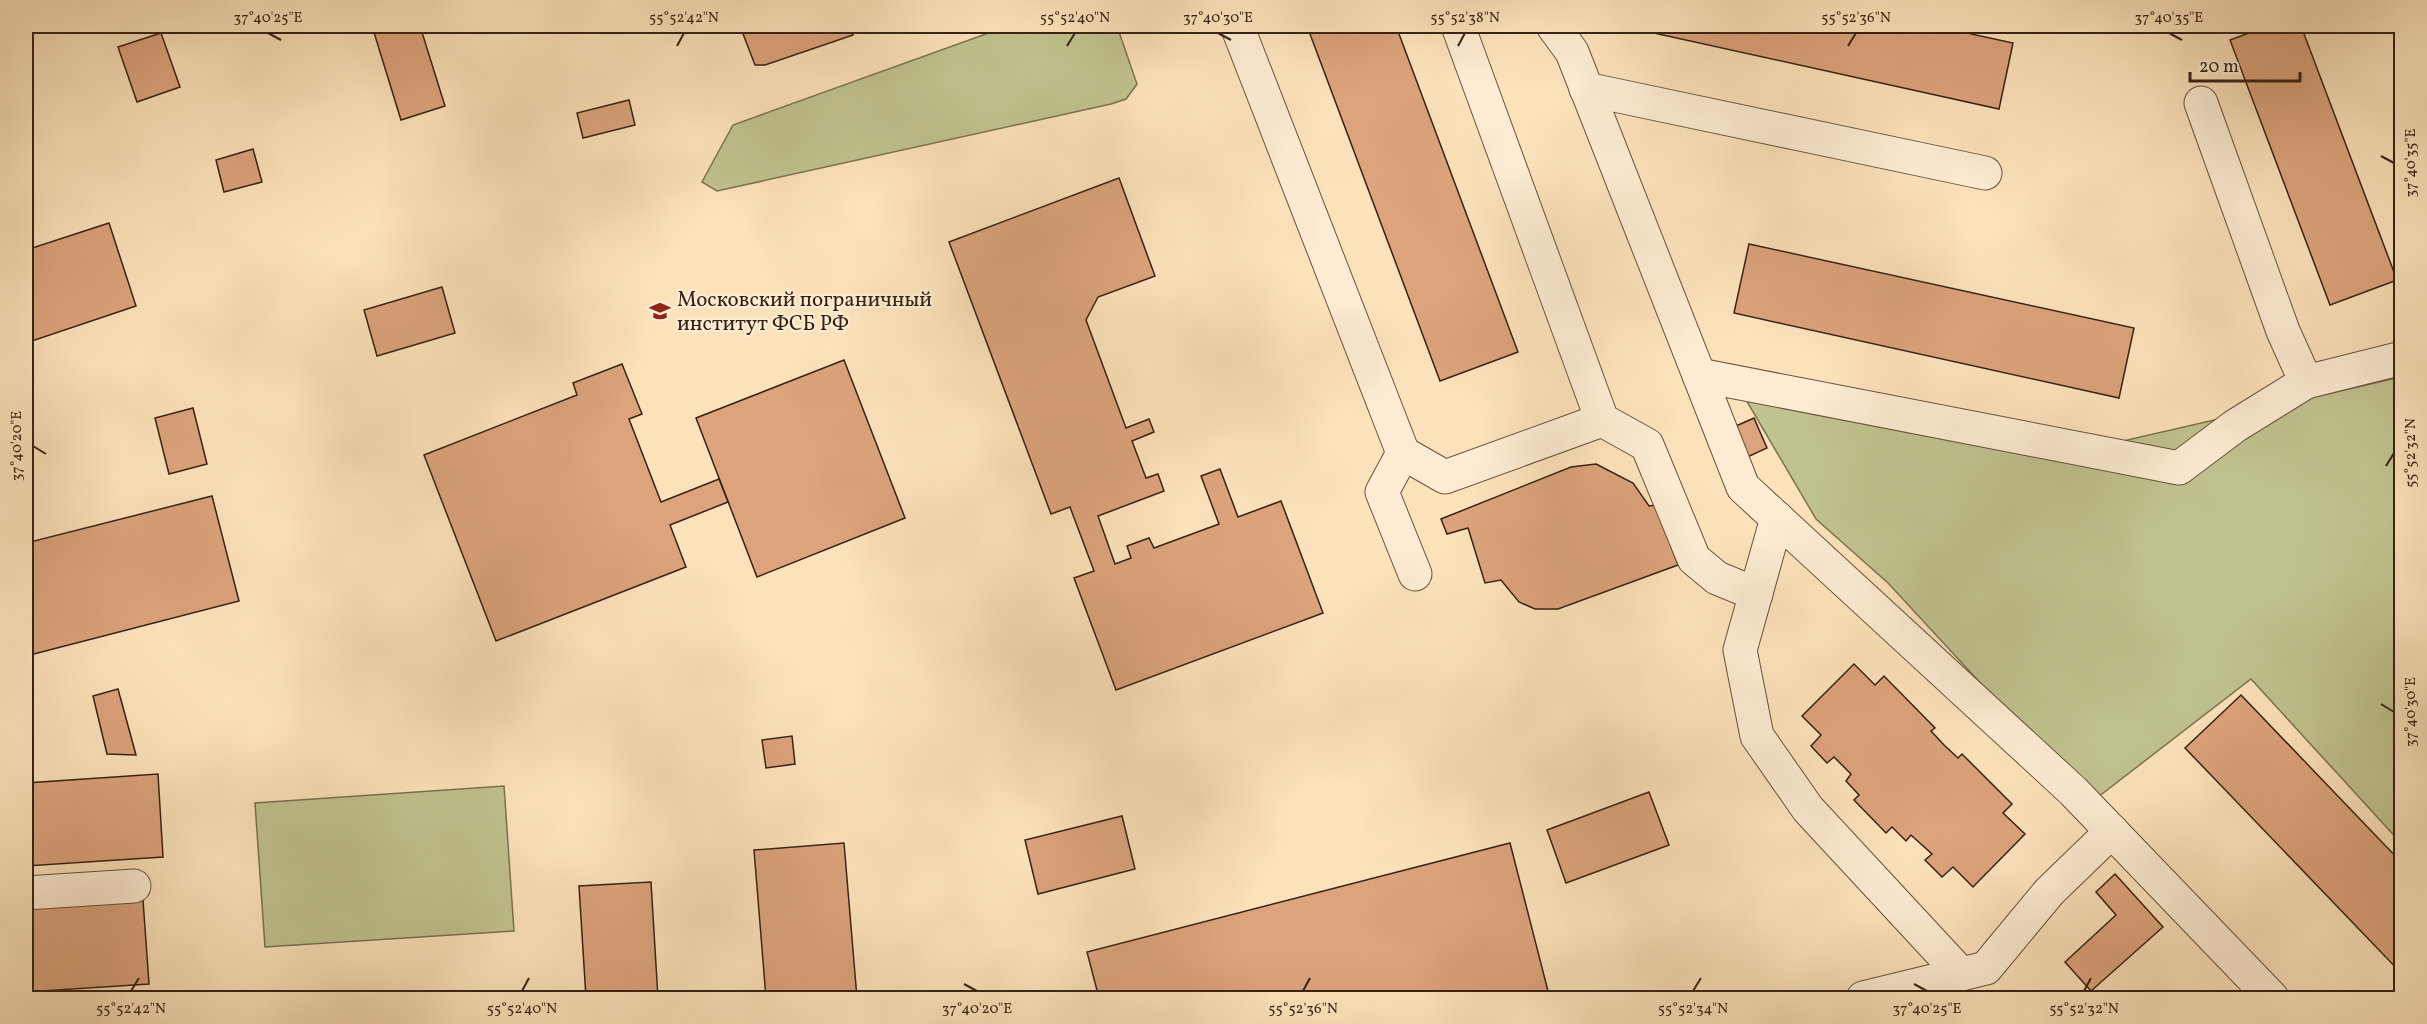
<svg xmlns="http://www.w3.org/2000/svg" width="2427" height="1024" viewBox="0 0 2427 1024" font-family="Vollkorn,serif">
<style>
.green{fill:#c0c390;stroke:#7b7252;stroke-width:1.5}
.building{fill:#dca37c;stroke:#362215;stroke-width:1.5}
.lines{fill:none;stroke-linecap:round;stroke-linejoin:round}
.minor-casing{stroke:#68523e;stroke-width:35}
.minor{stroke:#fdecd3;stroke-width:33}
.ticks{fill:none;stroke:#362215;stroke-width:2}
.labels{text-anchor:middle;stroke-width:4.5;stroke-linejoin:round;paint-order:stroke}
.poi-label{font-size:21px;fill:#362215;stroke:#fdecd3;text-anchor:start}
.neatline{fill:none;stroke:#362215;stroke-width:2}
.ticks-label{font-size:15px;text-anchor:middle;fill:#362215}
</style>
<rect width="100%" height="100%" fill="#fce2bb"/>
<filter id="stains"><feTurbulence type="fractalNoise" baseFrequency=".00333" numOctaves="4"/><feColorMatrix values="0 0 0 0 .2 0 0 0 0 .09 0 0 0 0 .02 0 0 0 .5 -.17"/></filter>
<radialGradient id="worn" r=".72"><stop offset=".6" stop-color="#630" stop-opacity="0"/><stop offset="1" stop-color="#630" stop-opacity=".3"/></radialGradient>
<g class="green">
<polygon points="1008,26 1117,26 1137,84 1126,99 1111,104 717,191 702,182 733,125"/>
<polygon points="2401,377 2401,843 2251,679 2098,797 1998,702 1888,583 1816,519 1739,388 2097,447"/>
<polygon points="504,786 514,931 265,947 255,803"/>
</g>
<g class="building">
<polygon points="372,26 420,26 445,106 401,120"/>
<polygon points="740,26 850,26 853,35 765,65 755,65"/>
<polygon points="1307,26 1396,26 1518,352 1440,381"/>
<polygon points="1622,26 1935,26 2013,43 1999,109"/>
<polygon points="2268,26 2301,26 2397,280 2330,305 2230,40"/>
<polygon points="161,33 180,87 137,102 118,47"/>
<polygon points="629,100 635,125 583,138 577,113"/>
<polygon points="253,149 262,182 224,192 216,160"/>
<polygon points="1119,178 1155,276 1098,297 1086,320 1126,428 1149,419 1154,432 1132,441 1146,478 1158,474 1164,491 1098,516 1115,564 1131,558 1127,546 1149,538 1154,548 1219,524 1201,476 1220,469 1238,517 1281,501 1323,613 1116,690 1074,578 1094,571 1070,507 1051,514 949,242"/>
<polygon points="109,223 136,306 26,343 26,250"/>
<polygon points="1749,244 2134,328 2119,398 1734,313"/>
<polygon points="442,287 455,333 377,356 364,310"/>
<polygon points="844,360 905,518 757,577 696,418"/>
<polygon points="622,364 642,414 629,419 661,502 719,479 728,502 670,525 686,567 496,641 424,455 577,395 573,383"/>
<polygon points="193,408 207,464 169,474 155,418"/>
<polygon points="1754,418 1767,448 1741,460 1727,430"/>
<polygon points="1596,464 1633,483 1649,506 1656,505 1678,565 1558,609 1535,609 1519,602 1501,580 1485,583 1468,528 1447,534 1441,519 1571,467"/>
<polygon points="212,496 239,601 26,656 26,543"/>
<polygon points="1854,664 1875,685 1884,676 1935,728 1931,731 1944,745 1958,758 1962,754 2012,804 2003,813 2025,834 1973,887 1953,867 1942,877 1925,860 1932,854 1911,835 1906,841 1892,827 1886,833 1854,800 1859,795 1846,781 1851,774 1834,757 1827,763 1811,746 1821,735 1802,716"/>
<polygon points="118,689 136,755 107,754 93,696"/>
<polygon points="2241,695 2402,863 2402,974 2185,748"/>
<polygon points="792,736 795,764 766,768 762,740"/>
<polygon points="158,774 163,857 26,866 26,783"/>
<polygon points="1649,792 1669,845 1566,883 1547,830"/>
<polygon points="1122,816 1135,869 1038,894 1025,840"/>
<polygon points="844,843 857,998 766,998 754,850"/>
<polygon points="1510,843 1548,991 1521,998 1099,998 1087,952"/>
<polygon points="2115,874 2163,927 2091,991 2065,962 2116,915 2096,892"/>
<polygon points="651,882 658,998 586,998 579,886"/>
<polygon points="143,900 149,984 26,992 26,908"/>
</g>
<g class="lines">
<defs>
<g id="minor">
<polyline points="1237,26 1403,453 1445,477 1602,420"/>
<polyline points="1458,26 1602,420 1647,445 1694,559 1717,578 1756,594"/>
<polyline points="1553,26 1572,52 1743,487 2073,791 2272,998"/>
<polyline points="1586,89 1985,173"/>
<polyline points="2201,103 2283,331 2306,382 2402,358"/>
<polyline points="1699,375 2179,468 2235,426 2306,382"/>
<polyline points="1403,453 1382,492 1415,574"/>
<polyline points="1777,518 1740,650 1757,736 1808,809 1961,974"/>
<polyline points="26,893 134,886"/>
<polyline points="1863,998 1986,968 2049,892 2112,831"/>
</g>
</defs>
<use href="#minor" class="minor-casing"/>
<use href="#minor" class="minor"/>
</g>
<path class="ticks" d="M268 33 281 40M1218 33 1231 40M2169 33 2182 40M677 46 684 33M1067 46 1075 33M1458 46 1465 33M1848 46 1856 33M2381 156 2394 163M33 446 46 454M2386 466 2394 453M2381 704 2394 712M964 984 977 991M1914 984 1927 991M131 991 139 978M522 991 529 978M1303 991 1310 978M1693 991 1701 978M2084 991 2091 978"/>
<defs>
<symbol id="university-bare" viewBox="-9 -9 18 18"><path d="M0-5L7-2L0 1L-7-2ZM-4 1L0 2.5L4 1V4Q0 6-4 4Z" fill="#8f2418" stroke="#fdecd3" stroke-width="2.5" paint-order="stroke"/></symbol>
</defs>
<g fill-rule="evenodd">
<use href="#university-bare" x="645" y="296" width="30" height="30"/>
</g>
<g class="labels">
<g class="poi-label">
<text x="677" y="306">Московский пограничный<tspan x="677" dy="24">институт ФСБ РФ</tspan></text>
</g>
</g>
<rect width="2427" height="1024" fill="none" stroke="#fce2bb" stroke-width="66"/>
<path d="M2190 72v9h110v-9" fill="none" stroke="#362215" stroke-width="3"/>
<text x="2199" y="72" font-size="18" fill="#362215" stroke="#fdecd3" stroke-width="4.5" paint-order="stroke">20 m</text>
<rect x="33" y="33" width="2361" height="958" class="neatline"/>
<g class="ticks-label">
<text x="268" y="22">37°40'25"E</text>
<text x="684" y="22">55°52'42"N</text>
<text x="1075" y="22">55°52'40"N</text>
<text x="1218" y="22">37°40'30"E</text>
<text x="1465" y="22">55°52'38"N</text>
<text x="1856" y="22">55°52'36"N</text>
<text x="2169" y="22">37°40'35"E</text>
<text transform="translate(2410 163) rotate(-90)" y="5">37°40'35"E</text>
<text transform="translate(16 446) rotate(-90)" y="5">37°40'20"E</text>
<text transform="translate(2410 453) rotate(-90)" y="5">55°52'32"N</text>
<text transform="translate(2410 712) rotate(-90)" y="5">37°40'30"E</text>
<text x="131" y="1013">55°52'42"N</text>
<text x="522" y="1013">55°52'40"N</text>
<text x="977" y="1013">37°40'20"E</text>
<text x="1303" y="1013">55°52'36"N</text>
<text x="1693" y="1013">55°52'34"N</text>
<text x="1927" y="1013">37°40'25"E</text>
<text x="2084" y="1013">55°52'32"N</text>
</g>
<rect width="100%" height="100%" filter="url(#stains)"/>
<rect width="100%" height="100%" fill="url(#worn)"/>
</svg>
